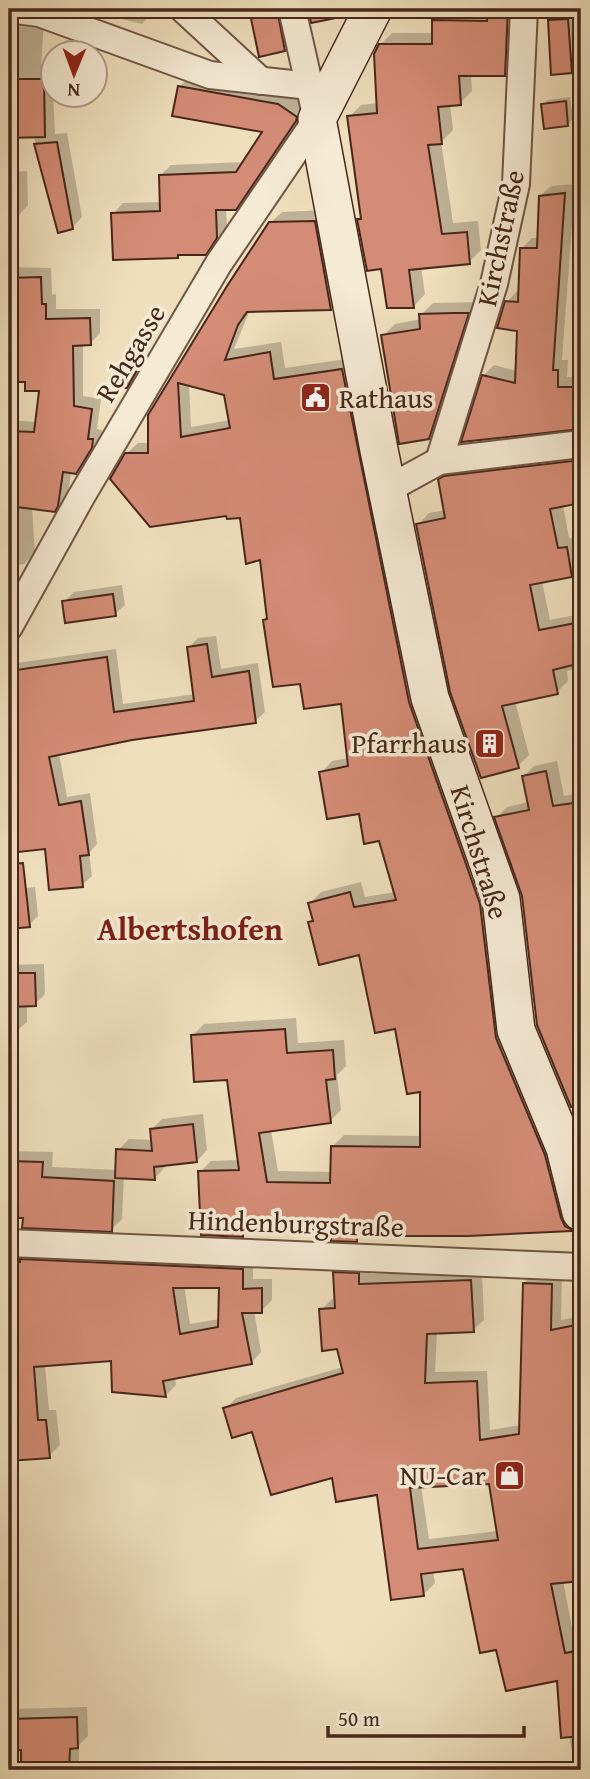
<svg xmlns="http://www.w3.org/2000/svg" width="590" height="1779" viewBox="0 0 590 1779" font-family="'Gentium Book Plus',serif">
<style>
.shadow{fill:#0003;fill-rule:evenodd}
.building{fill:#d48c76;stroke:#47271b;stroke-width:2;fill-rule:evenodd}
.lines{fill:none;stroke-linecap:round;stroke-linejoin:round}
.street-casing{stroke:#715544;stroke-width:30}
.secondary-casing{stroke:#47271b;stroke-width:40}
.street{stroke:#f5ead4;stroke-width:26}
.secondary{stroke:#f5ead4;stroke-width:37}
.labels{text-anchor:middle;stroke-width:7;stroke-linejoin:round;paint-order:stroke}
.street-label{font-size:28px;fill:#47271b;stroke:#f5ead4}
.poi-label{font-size:28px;fill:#47271b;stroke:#f5ead4;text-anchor:end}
.quarter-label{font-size:32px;font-weight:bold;fill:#7a1f14;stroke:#f5ead4}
</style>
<rect width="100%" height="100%" fill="#efdfbd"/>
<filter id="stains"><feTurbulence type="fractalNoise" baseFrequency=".00286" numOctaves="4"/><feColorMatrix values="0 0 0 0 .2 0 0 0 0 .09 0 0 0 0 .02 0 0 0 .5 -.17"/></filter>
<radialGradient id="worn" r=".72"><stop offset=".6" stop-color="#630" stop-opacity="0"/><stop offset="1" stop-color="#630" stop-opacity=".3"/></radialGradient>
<g class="shadow">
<polygon points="80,9 154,9 152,13 142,24"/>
<polygon points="251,9 289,9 295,39 285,50 261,55"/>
<polygon points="309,9 350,9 345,14 313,21"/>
<polygon points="446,9 519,9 516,62 504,74 471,74 472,91 460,103 450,104 453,130 441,142 453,223 478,221 481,250 469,262 421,267 425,294 414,306 382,267 359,220 363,216 349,117 361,105 378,103 380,45 392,33 434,33 434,21"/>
<polygon points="578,9 581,61 571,72 550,21 560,10"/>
<polygon points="9,10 44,18 41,69 52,69 55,134 67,133 82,217 72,228 59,231 9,43"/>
<polygon points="190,77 291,96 307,106 246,198 235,208 226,209 227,226 216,242 205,253 180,254 177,257 113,214 123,203 162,202 161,175 171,165 244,162 265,130 179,87"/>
<polygon points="570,97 573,119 568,124 543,104 548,100"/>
<polygon points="27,171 28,205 18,216 9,216 9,172"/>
<polygon points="575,184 562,360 568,360 567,377 581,377 581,427 464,440 484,375 494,365 517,371 519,330 507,302 517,291 520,292 522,248 532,238 539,238 540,196 551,186"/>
<path d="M326 210 342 297 331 308 250 310 234 349 281 342 285 368 353 358 581 1221 573 1230 468 1234H362L356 1240 332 1228 254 1224 242 1235 200 1172 211 1161 240 1160 229 1078 193 1035 204 1024 296 1018 298 1043 344 1040 346 1066 337 1075 341 1110 330 1121 271 1130 278 1171 332 1172 333 1146 344 1135 422 1136V1090L397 1027 360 952 310 922 314 918 310 903 321 892 361 882 365 897 395 892 380 839 360 812 321 773 332 761 349 758 343 702 302 682 265 621 269 616 261 558 241 516 126 454 138 443H150V415L270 223 282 212ZM189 384 225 393 230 420 191 427Z"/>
<polygon points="9,267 51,268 52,295 56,294 56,309 100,309 100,333 90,344 83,344 83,396 101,399 97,429 102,430 101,436 86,461 76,472 71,471 68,494 65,500 54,510 32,507 35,553 24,564 17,565 14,591 9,601 9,420 37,422 41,389 27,380 9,381"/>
<polygon points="479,302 441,425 428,438 383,336 395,324 421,319 421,315 433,303"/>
<polygon points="122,361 143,361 126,386 117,366"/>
<polygon points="581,451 581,502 563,505 569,538 578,537 581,566 572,576 542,581 550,620 581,614 581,668 567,671 568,681 557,692 515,701 529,755 518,766 418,525 429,513 446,510 440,480 452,468"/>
<polygon points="122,585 125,605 115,614 64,602 74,592"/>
<polygon points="216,636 221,669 258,663 265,712 255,721 132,738 59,753 67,797 90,793 97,844 89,853 92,876 82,885 47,847 9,851 9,731 16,730 9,693 9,664 116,649 123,704 195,694 189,647 198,638"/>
<polygon points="557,761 564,796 581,793 581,1128 538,1024 524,896 496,818 507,807 529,802 523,777 534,766"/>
<polygon points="35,887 38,916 29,925 9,928 9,890"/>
<polygon points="44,964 45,994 35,1004 27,1004 27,1022 15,1032 15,1058 9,1064 9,965"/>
<polygon points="203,1114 207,1150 197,1161 165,1164 165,1167 155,1178 124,1176 122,1219 111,1230 9,1216 9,1151 53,1152 52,1167 117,1170 118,1150 129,1139 153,1140 152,1129 162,1119"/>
<path d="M9 1252 253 1259V1279H272V1300L261 1311H254L261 1352 251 1363 175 1377 176 1385 166 1395 113 1359 45 1365 49 1410H56L60 1445 49 1456 9 1459ZM184 1286 220 1287V1319L190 1324Z"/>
<path d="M346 1262 369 1263 370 1274 482 1270 484 1320 473 1330 437 1332 435 1372 487 1371 490 1430 521 1425 524 1283 535 1272 562 1273 561 1320 581 1316V1579L563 1581 575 1643 581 1642V1755L573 1757 558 1678 498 1648 465 1567 433 1571 435 1583 424 1594 379 1493 333 1476 253 1430 225 1409 236 1398 343 1367 338 1347 321 1310 332 1299 336 1298 335 1273ZM490 1482 498 1531 429 1539 421 1486Z"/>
<polygon points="9,1640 11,1709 87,1707 88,1736 79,1745 79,1770 22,1770 23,1749 9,1749"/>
</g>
<g class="building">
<polygon points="249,9 277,9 285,51 259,57"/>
<polygon points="308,9 335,9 336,18 311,23"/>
<polygon points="487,9 508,9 505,76 459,76 461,105 438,107 442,144 428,145 442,234 467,232 470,264 409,270 414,308 387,308 381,269 367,271 357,219 361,219 347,116 377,113 374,54 379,44 432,44 432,20 487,21"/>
<polygon points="568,19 572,73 551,75 548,20"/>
<polygon points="9,79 44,79 45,137 9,138"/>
<polygon points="178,86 278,104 297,117 296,121 236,210 216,210 217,238 206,255 178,255 178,258 113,260 111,213 160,211 159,175 236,172 262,132 172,116"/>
<polygon points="566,101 568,126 544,129 541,104"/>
<polygon points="57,142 73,229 58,233 34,144"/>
<polygon points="565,193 553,370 558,370 558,387 581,387 581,429 461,442 482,375 515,383 517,331 497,328 505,301 518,302 520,248 537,248 539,196"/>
<path d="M315 221 331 310 247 312 238 325 225 360 270 352 274 379 342 369 409 702 480 904 496 1038 545 1155 561 1218 565 1226 574 1231 468 1236H357V1242L331 1241V1230L291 1229 243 1223V1237L201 1235 198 1171 239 1170 227 1080 194 1082 191 1035 285 1029 287 1053 333 1050 335 1079 326 1080 331 1123 259 1133 267 1182 330 1183 331 1146 420 1147V1092L407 1094 395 1029 375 1033 359 955 319 965 308 922 313 921 308 903 350 892 354 907 396 900 379 841 364 844 359 814 327 819 319 772 348 766 341 704 304 709 300 684 273 687 263 620 267 619 260 560 246 564 240 518 227 519 226 516 150 527 110 479 125 453H148V415L227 286 269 222ZM178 383 224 395 230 428 181 437Z"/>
<polygon points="41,277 42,304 46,304 46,319 90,318 91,345 73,346 74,406 92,409 88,439 93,439 92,448 76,474 63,472 58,506 55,512 9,506 9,431 34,432 39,391 25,391 25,382 9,382 9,278"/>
<polygon points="453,313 469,313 429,439 399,444 381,335 420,329 419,314"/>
<polygon points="115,365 140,365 127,388 115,388"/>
<polygon points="581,460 581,503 550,509 558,548 567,547 572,577 530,585 539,630 581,622 581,663 553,670 558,694 502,706 519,768 481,778 450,692 416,524 445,518 438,479 444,476"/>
<polygon points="113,594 116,616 65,623 62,601"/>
<polygon points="207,644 212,677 249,671 256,723 132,740 49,757 59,805 81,801 89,855 80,856 83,887 49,890 45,849 9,853 9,746 16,744 9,695 9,671 107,657 114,712 194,701 187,647"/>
<polygon points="546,771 553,806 581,802 581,1103 571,1107 537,1025 522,896 494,817 529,810 522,776"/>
<polygon points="23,863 30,927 9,929 9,864"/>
<polygon points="9,973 35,973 36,1006 9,1007"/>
<polygon points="193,1124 197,1162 154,1167 155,1180 115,1178 116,1149 152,1151 150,1129"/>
<polygon points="9,1161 43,1162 42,1177 114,1181 112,1232 22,1228 23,1218 9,1218"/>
<path d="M20 1259 243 1269V1289L262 1288V1313H242L252 1364 163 1381 166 1397 112 1392 111 1361 34 1367 38 1420H46L50 1458 9 1461V1262H20ZM173 1288H219L218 1327 180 1334Z"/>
<path d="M333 1272 359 1273V1284L471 1280 474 1332 427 1334 425 1383 477 1381 480 1440 519 1434 523 1283 552 1284 551 1330 581 1324V1581L551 1584 565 1653 581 1650V1736L561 1738 557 1681 506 1691 496 1650 480 1653 463 1569 421 1574 424 1596 391 1600 377 1495 336 1502 332 1478 271 1495 252 1432 232 1438 223 1408 343 1373 337 1349 322 1351 319 1309 335 1308ZM489 1484 498 1540 418 1549 410 1488Z"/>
<polygon points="77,1717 78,1748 70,1749 69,1770 21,1770 21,1750 9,1751 9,1719"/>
</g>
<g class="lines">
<defs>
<g id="street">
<polyline points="9,9 39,13 210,75 310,86"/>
<polyline points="183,9 261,81"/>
<polyline points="439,461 494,284 516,184 524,9"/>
<polyline points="388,489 439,461 581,444"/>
<polyline points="9,627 81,497 219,263 317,119 292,9"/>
<polyline points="9,1243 581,1267"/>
</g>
<polyline id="secondary" points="373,9 317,119 379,450 430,698 501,899 516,1030 565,1148 581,1212"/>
</defs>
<use href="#street" class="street-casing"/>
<use href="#secondary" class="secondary-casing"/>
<use href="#street" class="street"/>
<use href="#secondary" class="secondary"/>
</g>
<defs>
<symbol id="civic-square" viewBox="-11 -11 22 22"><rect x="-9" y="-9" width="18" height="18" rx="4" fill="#8f2418" stroke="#f5ead4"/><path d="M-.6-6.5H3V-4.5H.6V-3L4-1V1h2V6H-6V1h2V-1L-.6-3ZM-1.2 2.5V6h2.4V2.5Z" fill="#fff"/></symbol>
<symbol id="building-square" viewBox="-11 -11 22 22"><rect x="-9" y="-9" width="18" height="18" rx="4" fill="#8f2418" stroke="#f5ead4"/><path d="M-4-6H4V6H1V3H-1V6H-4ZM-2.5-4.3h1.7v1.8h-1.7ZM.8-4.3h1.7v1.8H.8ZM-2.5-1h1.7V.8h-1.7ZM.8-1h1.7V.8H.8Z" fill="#fff"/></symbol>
<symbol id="shop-square" viewBox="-11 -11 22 22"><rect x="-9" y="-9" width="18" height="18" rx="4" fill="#8f2418" stroke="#f5ead4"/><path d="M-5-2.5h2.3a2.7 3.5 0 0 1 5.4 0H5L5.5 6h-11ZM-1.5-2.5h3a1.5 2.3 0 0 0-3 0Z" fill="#fff"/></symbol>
</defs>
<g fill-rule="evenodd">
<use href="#civic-square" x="298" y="380" width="35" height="35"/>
<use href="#building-square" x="472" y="726" width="35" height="35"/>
<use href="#shop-square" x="492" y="1458" width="35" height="35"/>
</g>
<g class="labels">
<g class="street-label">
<text transform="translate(500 238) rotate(-78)" y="10">Kirchstraße</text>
<text transform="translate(130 353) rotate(-59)" y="10">Rehgasse</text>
<text transform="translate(480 852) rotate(73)" y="10">Kirchstraße</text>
<text transform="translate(296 1223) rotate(2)" y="10">Hindenburgstraße</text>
</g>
<g class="poi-label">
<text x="339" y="408" text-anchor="start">Rathaus</text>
<text x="467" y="753">Pfarrhaus</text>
<text x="486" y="1485">NU-Car</text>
</g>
<g class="quarter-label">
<text x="190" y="940">Albertshofen</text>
</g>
</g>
<rect width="590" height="1779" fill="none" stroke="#efdfbd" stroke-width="35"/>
<rect x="10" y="10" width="569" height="1758" fill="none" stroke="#47271b" stroke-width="3.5"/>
<rect x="18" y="18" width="555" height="1744" fill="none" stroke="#47271b" stroke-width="2"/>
<g transform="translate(74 74) rotate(181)"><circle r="33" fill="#f5ead4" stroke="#af9c8a" stroke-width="2"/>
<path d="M0-5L12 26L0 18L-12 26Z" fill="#8f2418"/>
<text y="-10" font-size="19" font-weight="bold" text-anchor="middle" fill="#47271b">N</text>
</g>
<path d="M328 1726v10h196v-10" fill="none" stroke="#47271b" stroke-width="3.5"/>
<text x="338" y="1726" font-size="21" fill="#47271b" stroke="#f5ead4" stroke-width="5" paint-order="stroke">50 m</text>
<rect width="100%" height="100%" filter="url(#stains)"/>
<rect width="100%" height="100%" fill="url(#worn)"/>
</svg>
